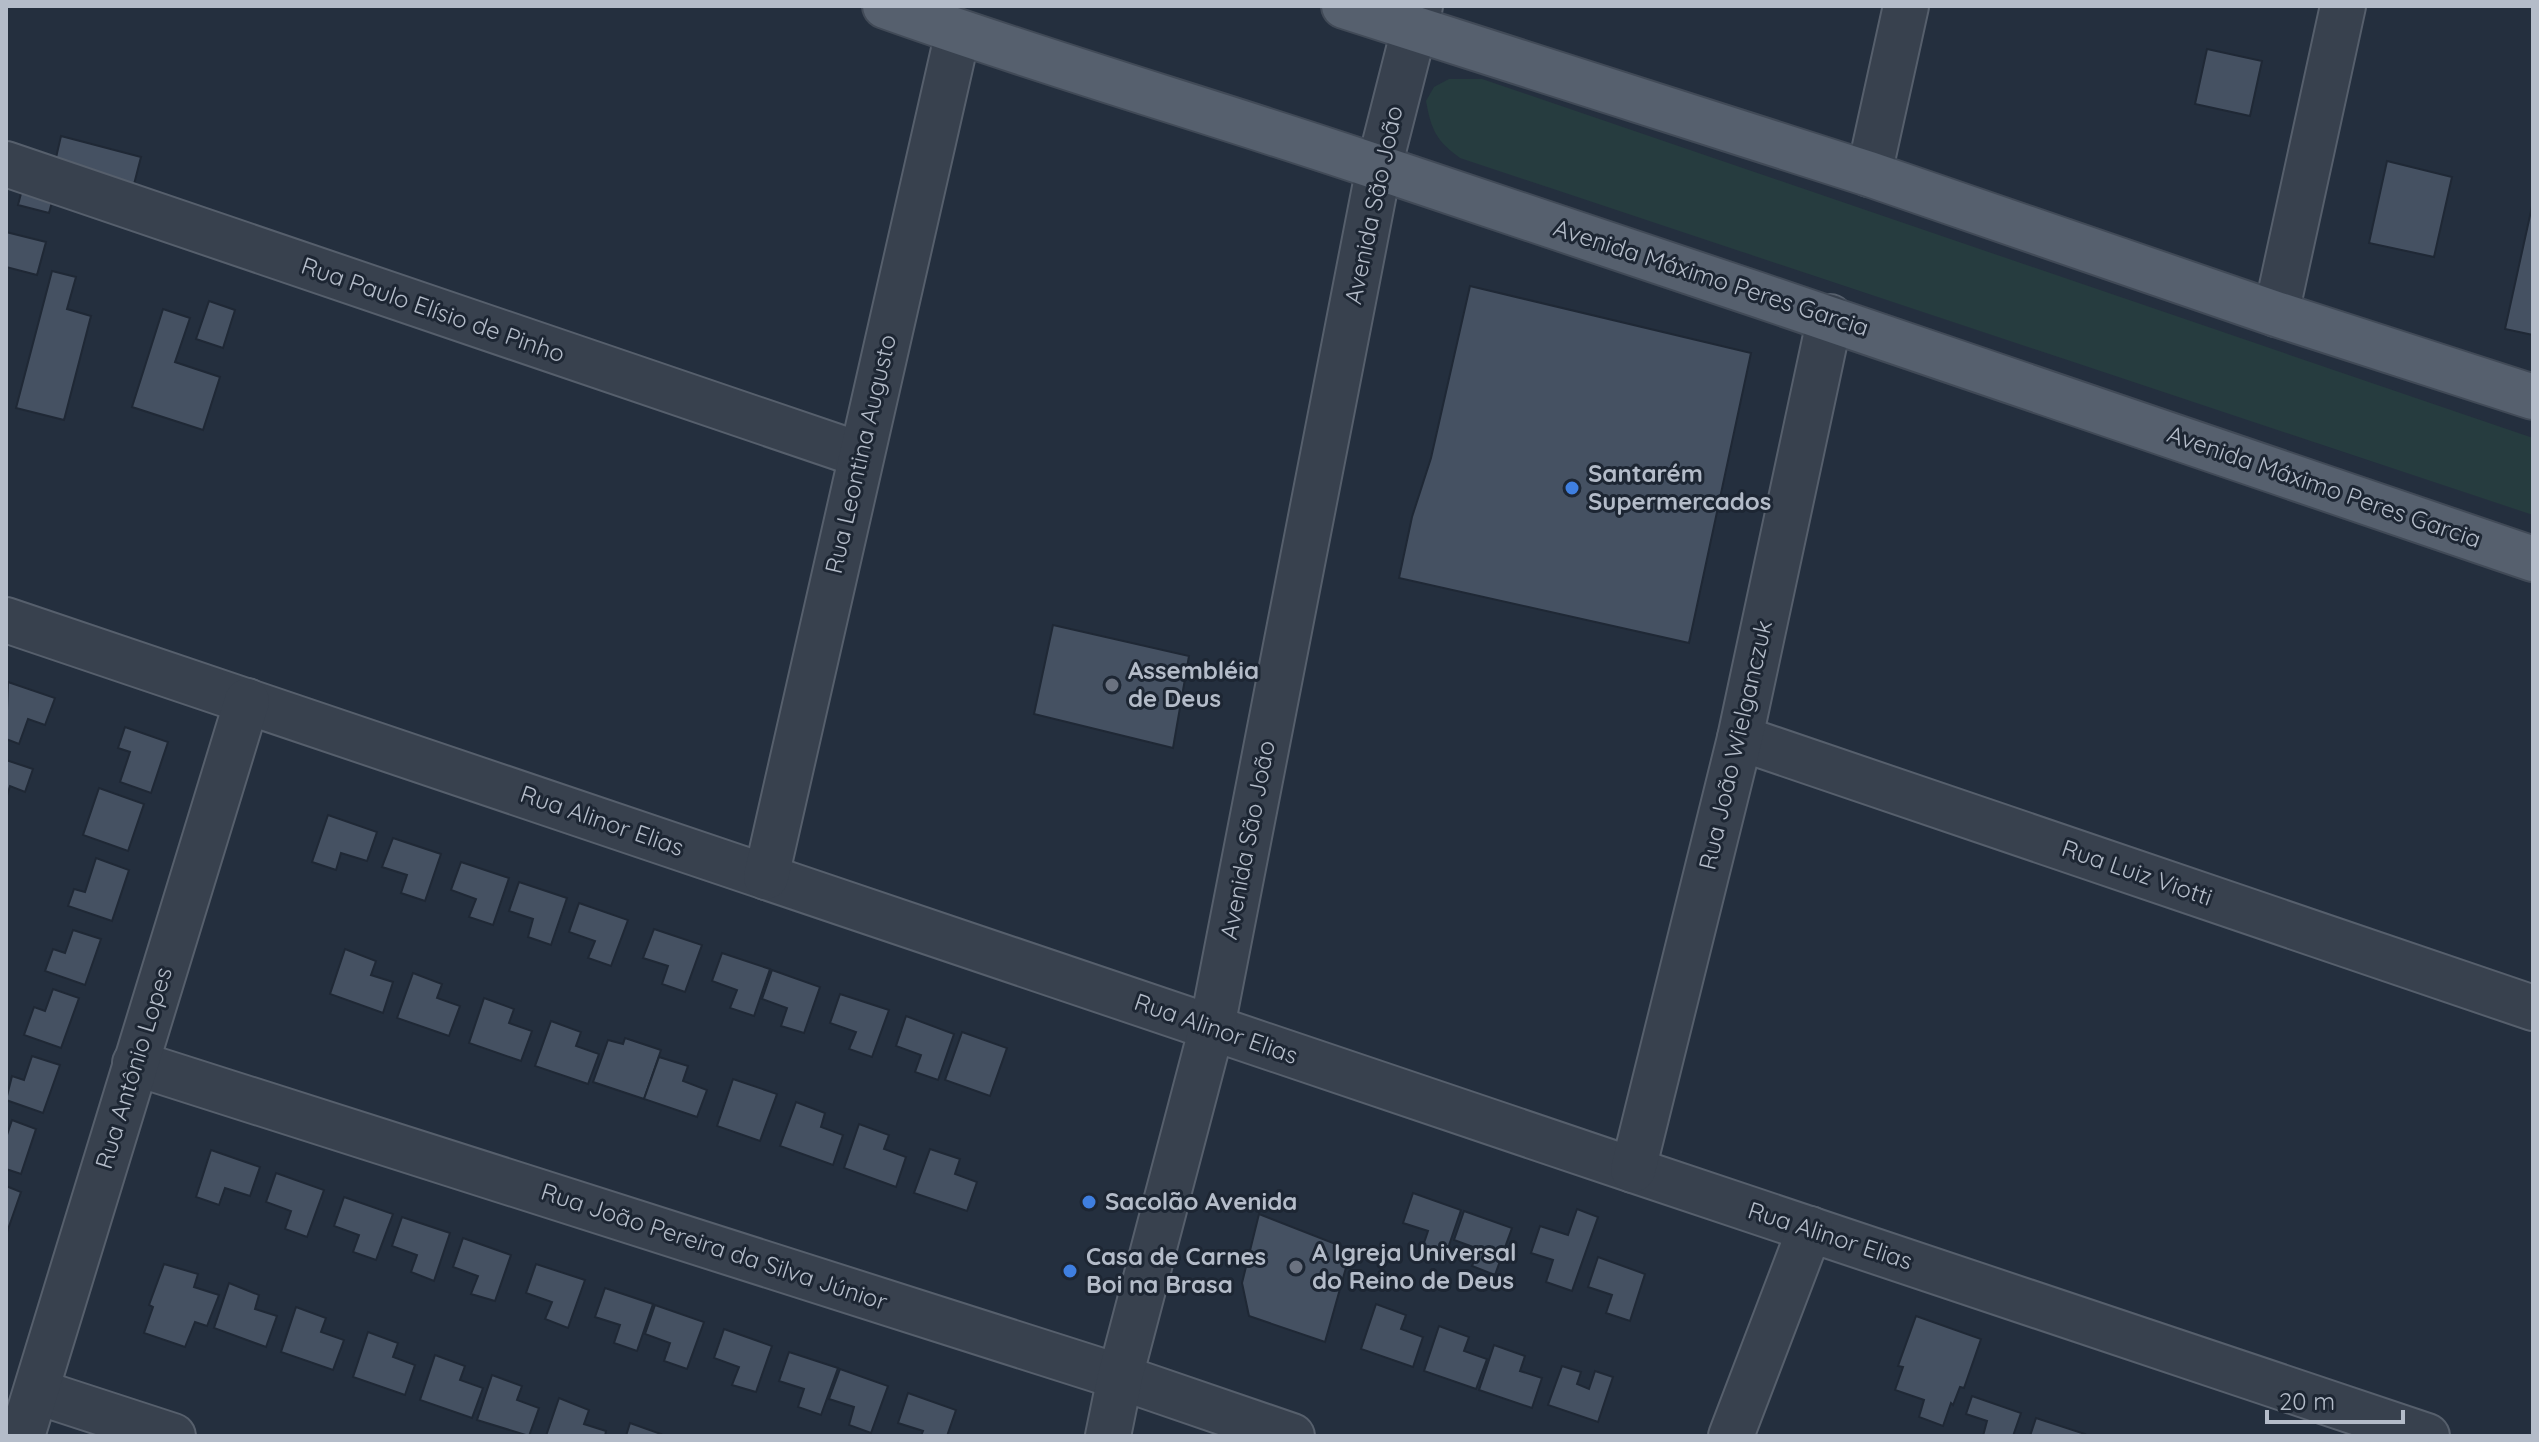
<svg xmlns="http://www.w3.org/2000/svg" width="2539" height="1442" viewBox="0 0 2539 1442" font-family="Quicksand,sans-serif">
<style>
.green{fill:#263c3f}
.building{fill:#455162;stroke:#1f2835;stroke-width:2}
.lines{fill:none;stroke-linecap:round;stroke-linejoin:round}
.minor-casing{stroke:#565f6c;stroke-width:48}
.major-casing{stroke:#414a57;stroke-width:48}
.minor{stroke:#38414e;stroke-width:44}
.major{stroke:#56606e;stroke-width:44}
.shop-dot{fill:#3f7fe0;stroke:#1d2633;stroke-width:3}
.worship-dot{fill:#6b7280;stroke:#1d2633;stroke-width:3}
.labels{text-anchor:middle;stroke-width:6;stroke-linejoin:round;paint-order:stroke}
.street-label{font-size:24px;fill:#b4bcc9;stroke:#1d2633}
.poi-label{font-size:24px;font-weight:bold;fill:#b4bcc9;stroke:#1d2633;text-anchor:start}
</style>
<rect width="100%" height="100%" fill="#242f3e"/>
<path class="green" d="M1449 79H1482L2533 438V515L1460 158C1436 141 1431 129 1426 101L1434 87Z"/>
<g class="building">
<polygon points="2207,49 2262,61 2250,116 2195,104"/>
<polygon points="61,136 141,157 131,196 52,175"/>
<polygon points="2387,161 2452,177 2434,257 2369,243"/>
<polygon points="24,182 55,191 49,213 18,205"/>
<polygon points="2533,202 2533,335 2505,329"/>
<polygon points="6,232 46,242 37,275 6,267"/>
<polygon points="52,271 76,277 67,309 91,316 64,420 16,408"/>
<polygon points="1470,286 1751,353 1689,643 1399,578 1412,517 1431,458"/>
<polygon points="209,301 235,310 223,348 196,339"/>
<polygon points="163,309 190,318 175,362 220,377 203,430 132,407"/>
<polygon points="1053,625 1189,656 1173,748 1034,714"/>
<polygon points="8,682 55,698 45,725 28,719 19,744 6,739"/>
<polygon points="125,727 168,742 151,793 120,782 130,752 118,748"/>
<polygon points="6,760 33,769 25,792 10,786 6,799"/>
<polygon points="99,788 144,804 128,851 83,835"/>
<polygon points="328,815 377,832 367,861 341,853 336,870 312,862"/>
<polygon points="393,838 441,854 425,901 401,893 407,875 382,867"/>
<polygon points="96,858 129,870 112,921 68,906 74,889 85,892"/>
<polygon points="461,862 509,878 493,925 469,917 476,899 451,890"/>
<polygon points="519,882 567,898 551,945 528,937 533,919 509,911"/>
<polygon points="579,903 628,920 611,966 588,958 595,941 569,932"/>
<polygon points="654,929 702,945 685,992 662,984 668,966 643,958"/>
<polygon points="73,930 101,939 85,985 45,971 53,949 65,953"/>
<polygon points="345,949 376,961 371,975 393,982 383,1013 330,994"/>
<polygon points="722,953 770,969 754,1016 730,1008 737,990 712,981"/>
<polygon points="772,970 820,987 804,1033 781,1026 787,1008 762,999"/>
<polygon points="413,973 442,984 437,998 460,1006 449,1036 397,1018"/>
<polygon points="53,989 79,998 61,1048 24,1035 34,1007 45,1011"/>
<polygon points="840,994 889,1010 872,1057 849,1049 856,1032 830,1023"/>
<polygon points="484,998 514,1009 509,1023 532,1031 521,1061 469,1043"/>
<polygon points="906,1016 954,1034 938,1080 915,1072 921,1055 896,1046"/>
<polygon points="551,1021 581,1032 576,1046 599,1054 588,1084 535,1066"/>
<polygon points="962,1032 1007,1048 990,1096 945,1080"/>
<polygon points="625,1038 661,1050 644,1099 593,1082 608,1040 623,1044"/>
<polygon points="32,1056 60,1065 43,1113 6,1100 12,1076 24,1080"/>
<polygon points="659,1057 688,1066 683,1081 707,1090 697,1117 644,1099"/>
<polygon points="733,1079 777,1094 760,1141 717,1126"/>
<polygon points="796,1102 825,1113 821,1127 843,1135 833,1165 780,1146"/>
<polygon points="12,1120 36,1129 21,1174 6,1169 6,1138"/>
<polygon points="859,1124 889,1135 884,1149 906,1157 896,1187 844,1168"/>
<polygon points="930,1149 960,1159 955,1174 977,1182 967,1211 914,1193"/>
<polygon points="211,1150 260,1167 250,1196 225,1188 219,1205 196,1197"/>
<polygon points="276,1173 324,1190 307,1237 285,1229 291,1211 266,1202"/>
<polygon points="6,1186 21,1192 6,1235"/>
<polygon points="1413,1193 1461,1210 1445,1257 1422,1249 1428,1231 1403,1223"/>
<polygon points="344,1197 393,1214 376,1260 353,1252 359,1235 334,1226"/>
<polygon points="1577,1209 1598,1217 1572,1291 1546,1282 1553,1260 1531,1253 1540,1226 1568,1235"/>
<polygon points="1464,1211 1512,1228 1495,1275 1472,1266 1479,1249 1454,1240"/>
<polygon points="1259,1214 1351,1250 1325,1342 1249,1316 1242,1283"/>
<polygon points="402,1217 450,1233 434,1281 411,1272 417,1255 392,1246"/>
<polygon points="463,1238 511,1255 495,1301 471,1294 478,1276 453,1267"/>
<polygon points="1598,1257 1645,1274 1630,1321 1606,1313 1612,1295 1588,1287"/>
<polygon points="164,1264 198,1274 194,1287 219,1295 207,1326 195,1322 185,1347 144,1333 153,1307 149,1305"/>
<polygon points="536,1264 585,1280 568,1328 545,1319 552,1302 526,1293"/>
<polygon points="229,1283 259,1295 255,1309 277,1316 266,1347 214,1328"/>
<polygon points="605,1288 653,1304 637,1351 614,1343 620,1325 595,1317"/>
<polygon points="1376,1304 1406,1315 1401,1329 1423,1337 1413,1367 1361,1349"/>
<polygon points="655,1305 704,1322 687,1369 664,1361 670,1343 645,1334"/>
<polygon points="296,1307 326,1318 321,1332 344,1340 333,1370 281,1352"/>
<polygon points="1916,1316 1981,1339 1964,1388 1960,1387 1953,1405 1951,1403 1943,1426 1919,1417 1924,1400 1895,1390 1903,1367 1898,1366"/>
<polygon points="1439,1326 1469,1337 1464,1351 1487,1359 1476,1389 1424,1371"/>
<polygon points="724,1329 772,1346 756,1392 732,1385 739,1367 714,1358"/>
<polygon points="368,1332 398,1343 393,1357 415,1365 405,1395 353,1377"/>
<polygon points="1494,1345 1525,1356 1520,1371 1542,1378 1532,1408 1479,1390"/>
<polygon points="789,1352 838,1368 821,1415 798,1407 804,1389 779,1381"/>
<polygon points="435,1355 465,1366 460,1380 483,1388 472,1418 420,1400"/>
<polygon points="1562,1366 1581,1372 1577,1384 1589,1389 1595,1371 1613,1377 1598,1422 1548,1405"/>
<polygon points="840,1369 888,1386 871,1433 849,1425 854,1407 829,1399"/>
<polygon points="492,1375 522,1386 517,1400 539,1408 529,1436 477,1420"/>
<polygon points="908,1393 956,1410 947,1436 921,1436 923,1431 898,1423"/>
<polygon points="1972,1396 2021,1413 2013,1436 1983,1436 1987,1421 1966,1414"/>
<polygon points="559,1398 589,1410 584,1424 606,1431 605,1436 546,1436"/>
<polygon points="2036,1418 2085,1434 2084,1436 2030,1436"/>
<polygon points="630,1423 661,1434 660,1436 626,1436"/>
</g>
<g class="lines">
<defs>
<g id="minor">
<polyline points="6,164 861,455"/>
<polyline points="1869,174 1906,6"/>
<polyline points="2276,314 2343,6"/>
<polyline points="6,620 1633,1170 2427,1436"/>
<polyline points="1740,738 2533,1008"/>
<polyline points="766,877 958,32"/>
<polyline points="135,1063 1120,1377 1292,1436"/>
<polyline points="1633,1170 1740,738 1830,317"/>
<polyline points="38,1392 173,1436"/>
<polyline points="22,1436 247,701"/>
<polyline points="1108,1436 1120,1377 1212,1027 1379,167 1420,6"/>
<polyline points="1731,1436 1810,1229"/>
</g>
<g id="major">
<path d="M885 6C1050 65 1218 113 1383 169 1767 297 2150 427 2533 559"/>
<polyline points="1344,6 1869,174 2276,314 2533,397"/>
</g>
</defs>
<use href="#minor" class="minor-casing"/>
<use href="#major" class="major-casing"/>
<use href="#minor" class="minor"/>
<use href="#major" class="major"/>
</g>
<g class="shop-dot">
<circle cx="1572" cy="488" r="8"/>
<circle cx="1089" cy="1202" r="8"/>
<circle cx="1070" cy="1271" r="8"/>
</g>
<g class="worship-dot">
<circle cx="1112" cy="685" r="8"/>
<circle cx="1296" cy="1267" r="8"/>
</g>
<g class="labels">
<g class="street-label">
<text transform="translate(1374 205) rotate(-78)" y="8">Avenida São João</text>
<text transform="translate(1711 278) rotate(18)" y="8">Avenida Máximo Peres Garcia</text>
<text transform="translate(433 310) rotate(19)" y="8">Rua Paulo Elísio de Pinho</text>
<text transform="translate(861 454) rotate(-77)" y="8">Rua Leontina Augusto</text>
<text transform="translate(2324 487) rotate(19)" y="8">Avenida Máximo Peres Garcia</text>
<text transform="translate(1736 745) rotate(-77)" y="8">Rua João Wielganczuk</text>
<text transform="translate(602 821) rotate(19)" y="8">Rua Alinor Elias</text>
<text transform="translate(1248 840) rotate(-79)" y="8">Avenida São João</text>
<text transform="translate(2137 873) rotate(19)" y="8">Rua Luiz Viotti</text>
<text transform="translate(1216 1029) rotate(19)" y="8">Rua Alinor Elias</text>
<text transform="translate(134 1068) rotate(-73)" y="8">Rua Antônio Lopes</text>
<text transform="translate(1830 1236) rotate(18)" y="8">Rua Alinor Elias</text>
<text transform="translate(714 1247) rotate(18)" y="8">Rua João Pereira da Silva Júnior</text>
</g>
<g class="poi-label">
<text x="1588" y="482">Santarém<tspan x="1588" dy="28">Supermercados</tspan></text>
<text x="1128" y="679">Assembléia<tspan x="1128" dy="28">de Deus</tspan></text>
<text x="1105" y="1210">Sacolão Avenida</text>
<text x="1312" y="1261">A Igreja Universal<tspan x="1312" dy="28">do Reino de Deus</tspan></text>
<text x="1086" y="1265">Casa de Carnes<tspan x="1086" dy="28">Boi na Brasa</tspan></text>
</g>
</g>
<rect width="2539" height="1442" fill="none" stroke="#b4bcc9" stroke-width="16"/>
<path d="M2267 1410v12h136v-12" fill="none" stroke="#b4bcc9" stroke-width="4"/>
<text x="2279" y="1410" font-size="24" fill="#b4bcc9" stroke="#1d2633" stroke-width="6" paint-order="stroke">20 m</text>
</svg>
